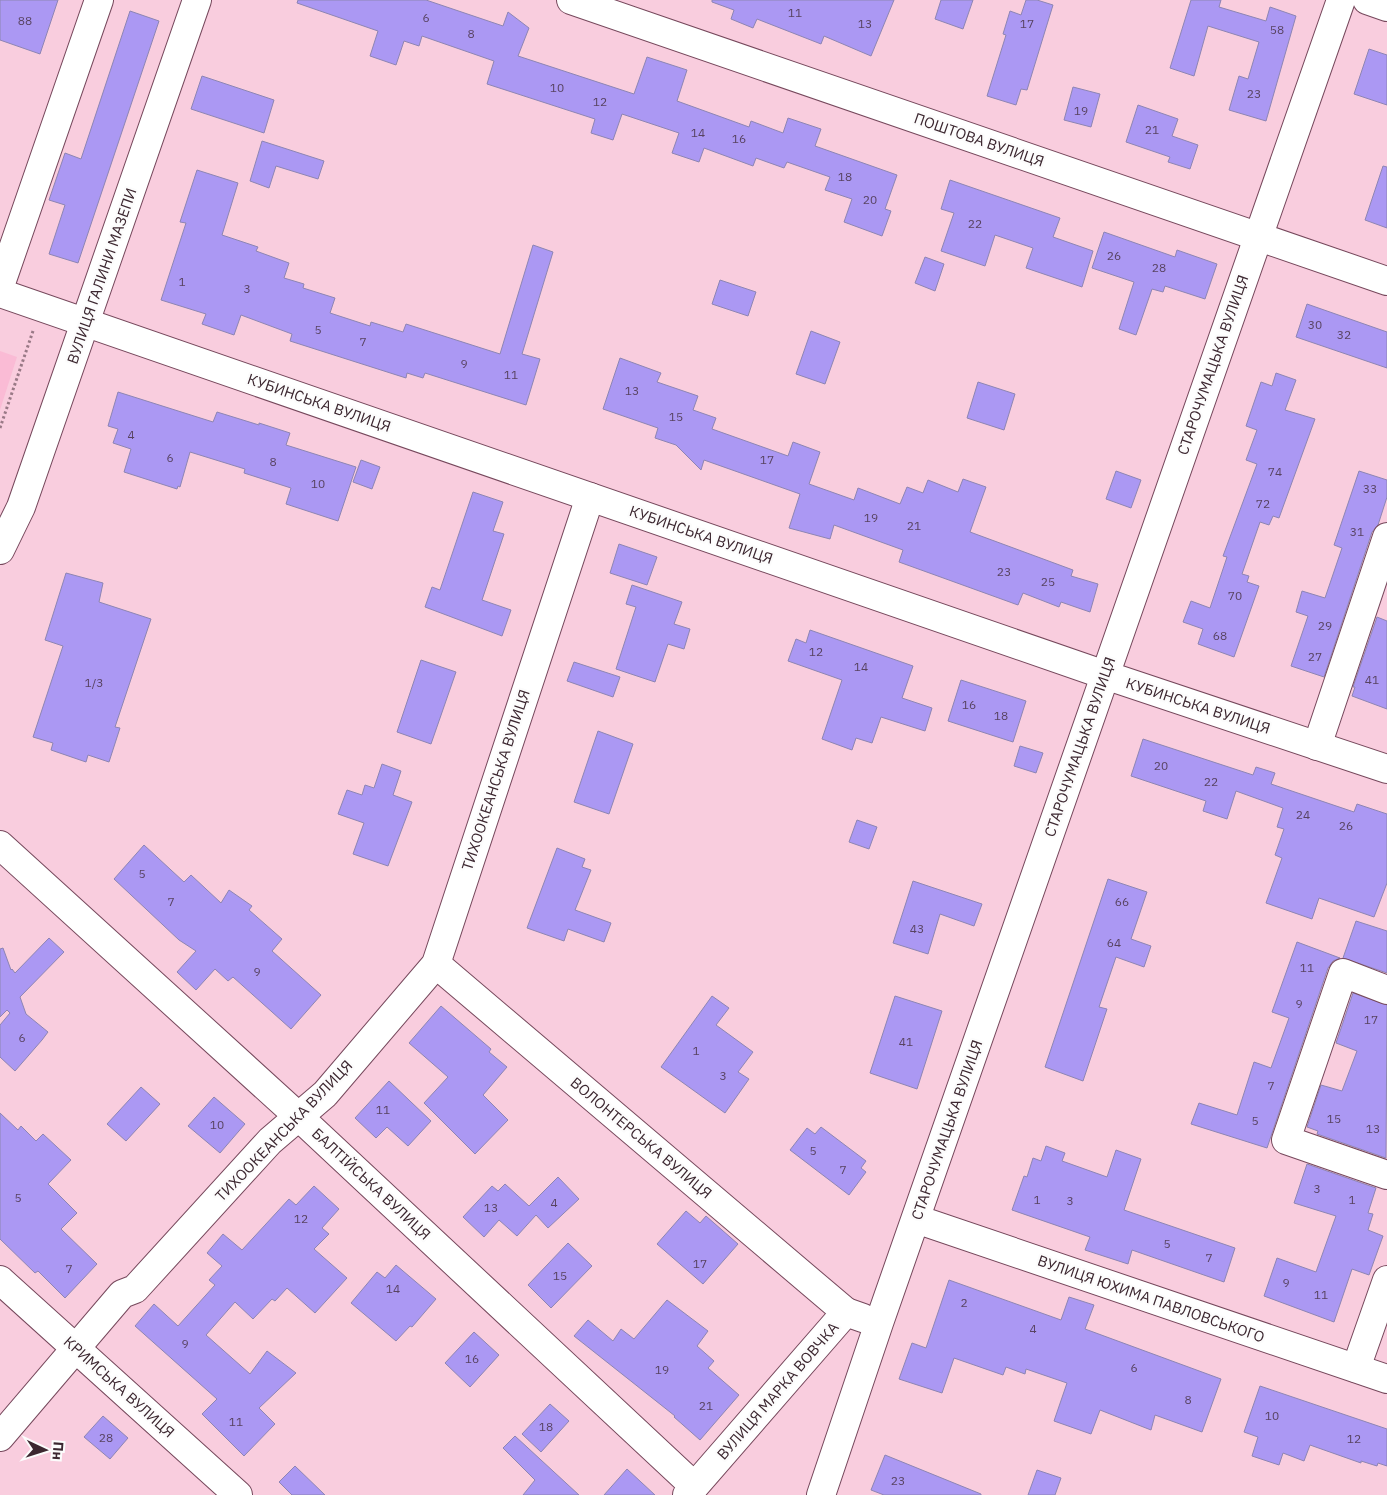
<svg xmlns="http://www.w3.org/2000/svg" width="1387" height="1495" viewBox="0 0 1387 1495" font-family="'IBM Plex Sans',sans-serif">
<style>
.built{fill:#fabbd5}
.building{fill:#ab98f3;stroke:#8d85b3}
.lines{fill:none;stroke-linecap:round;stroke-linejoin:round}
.minor-casing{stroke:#76485c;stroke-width:30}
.path{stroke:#997986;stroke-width:3;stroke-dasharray:2.5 2.5;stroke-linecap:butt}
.minor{stroke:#fff;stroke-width:28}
.labels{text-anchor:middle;stroke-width:4.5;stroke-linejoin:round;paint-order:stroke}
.number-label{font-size:12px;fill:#584361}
.street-label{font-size:15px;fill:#3c2730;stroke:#fcfcfc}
</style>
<rect width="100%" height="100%" fill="#f9cdde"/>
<polygon class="built" points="0,351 17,357 0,410"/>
<g class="building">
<polygon points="0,0 58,0 40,54 0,40"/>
<polygon points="298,0 426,0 503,26 508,12 529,28 518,56 634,94 647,57 687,70 677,101 749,127 751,121 783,133 788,118 821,129 815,146 897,175 885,209 891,211 882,236 844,222 852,199 825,190 830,177 787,162 784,168 756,158 753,166 704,148 699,162 672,153 679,133 622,114 613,140 591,133 595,119 487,84 494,61 422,36 419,46 404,41 396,65 370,56 378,31 297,3"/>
<polygon points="712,0 894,0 871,56 824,36 821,44 757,19 753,28 731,19 734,10 712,2"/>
<polygon points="941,0 973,0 963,29 935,19"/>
<polygon points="1026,0 1037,0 1053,5 1027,90 1021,89 1016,105 987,96 1006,35 1003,34 1010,11 1021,15"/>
<polygon points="1191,0 1221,0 1219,7 1266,21 1270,7 1296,16 1266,121 1229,110 1239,76 1248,79 1259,42 1208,26 1194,76 1170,68"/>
<polygon points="130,11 159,21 78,263 49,254 65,205 49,200 65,153 81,159"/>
<polygon points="1369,49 1387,55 1387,105 1354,94"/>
<polygon points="202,76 274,100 264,133 191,109"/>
<polygon points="1073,87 1100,94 1091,127 1064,120"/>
<polygon points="1138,105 1178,119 1172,136 1198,145 1190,169 1168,162 1170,157 1126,142"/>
<polygon points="262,141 324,161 318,179 276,166 269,188 250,181"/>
<polygon points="1383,166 1387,167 1387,228 1365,220"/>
<polygon points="197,170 238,183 222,235 258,247 256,251 289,263 284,278 304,284 303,288 335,298 330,313 370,326 371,322 403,332 406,324 500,354 533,245 553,252 522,354 540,359 526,405 425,373 423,378 407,373 406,378 290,341 292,334 241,315 234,335 202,324 206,314 161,300 186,223 180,222"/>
<polygon points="950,180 1060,218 1053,237 1093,251 1082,287 1026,268 1033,248 995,235 985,266 941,251 954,213 941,209"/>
<polygon points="1104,232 1175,257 1177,250 1217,264 1205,299 1165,286 1163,292 1152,289 1136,335 1119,329 1134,282 1092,268"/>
<polygon points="925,257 944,264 935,291 915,283"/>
<polygon points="720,280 756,292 748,316 712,304"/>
<polygon points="1307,304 1387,332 1387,368 1296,337"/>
<polygon points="811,331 840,342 825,384 796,374"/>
<polygon points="620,358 661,373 657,382 698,396 693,410 716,418 712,429 788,456 793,442 820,452 809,484 854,500 858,488 900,504 907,487 923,493 928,480 958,492 963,479 986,487 970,532 1073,570 1071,576 1098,584 1090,612 1061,602 1059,607 1023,593 1018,605 899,562 903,550 834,525 830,539 789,528 800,494 704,460 701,470 676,445 655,438 658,428 603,409"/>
<polygon points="1276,373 1296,380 1285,410 1315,419 1279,518 1273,516 1269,525 1260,522 1242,574 1249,576 1247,582 1259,586 1234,657 1198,644 1203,629 1183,622 1191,601 1210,608 1227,557 1223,556 1257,464 1246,460 1257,430 1246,426 1261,382 1272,386"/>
<polygon points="978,382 1015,394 1004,430 967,418"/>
<polygon points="118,392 213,422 217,412 259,425 259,423 290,433 286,445 356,467 338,521 286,504 291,488 244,473 245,469 190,452 180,487 178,486 177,489 124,472 131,449 113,443 118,429 108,426"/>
<polygon points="361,460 380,467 372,489 353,482"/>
<polygon points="1116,471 1141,480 1131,508 1106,499"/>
<polygon points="1359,471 1387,480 1387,497 1378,525 1372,532 1324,677 1291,666 1308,616 1296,612 1302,591 1325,598 1342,548 1334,545"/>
<polygon points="473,492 503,502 493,531 504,534 482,600 511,610 502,636 425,607 432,587 440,590"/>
<polygon points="619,544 657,557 647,585 610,573"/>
<polygon points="66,573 103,583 99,602 151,619 115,727 120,728 109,762 88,755 86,762 51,750 53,743 33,737 63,646 45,640"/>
<polygon points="632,585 682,602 674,624 690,629 684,649 668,644 655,682 616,669 636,607 626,604"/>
<polygon points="1377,617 1387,621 1387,709 1352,696 1355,687 1353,687"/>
<polygon points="810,630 913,666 902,698 932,708 925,731 881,717 872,743 856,738 852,750 822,739 842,680 788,661 796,639 806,643"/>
<polygon points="421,660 456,672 431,744 397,732"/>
<polygon points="574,662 620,677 613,697 567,681"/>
<polygon points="961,680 1026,701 1013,742 948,721"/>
<polygon points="598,731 633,744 609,814 574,802"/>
<polygon points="1143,739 1253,775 1256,767 1275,773 1271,784 1354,812 1357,804 1387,814 1387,883 1374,917 1319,898 1312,919 1266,903 1282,858 1275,855 1284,829 1277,827 1283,808 1236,791 1227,819 1203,811 1206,801 1131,776"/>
<polygon points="1020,746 1043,753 1036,773 1014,766"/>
<polygon points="382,764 401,771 393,795 412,802 388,866 353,854 364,823 338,814 347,790 362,795 365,785 374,788"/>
<polygon points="857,820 877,827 869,849 849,842"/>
<polygon points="144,845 184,882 191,875 221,903 229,890 252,906 249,910 282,939 272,951 321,995 291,1029 233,977 228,981 215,969 196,990 177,972 196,951 179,940 114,879"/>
<polygon points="557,848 585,859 582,867 591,870 575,910 611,923 604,942 568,929 564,941 527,928"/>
<polygon points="1108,879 1147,892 1131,939 1151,946 1144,967 1116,957 1099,1007 1107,1009 1083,1081 1045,1067"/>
<polygon points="913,881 982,904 974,926 940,914 928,954 893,943"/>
<polygon points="1356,921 1387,931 1387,973 1343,958"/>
<polygon points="49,938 64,952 20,997 26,1014 48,1032 42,1040 15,1071 0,1057 0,1025 10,1013 7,1010 0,1017 0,949 3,948 11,970 12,969 15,973"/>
<polygon points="1297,942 1340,958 1333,961 1328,968 1267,1148 1191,1124 1199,1103 1237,1115 1254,1062 1271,1068 1289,1018 1272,1012"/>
<polygon points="1353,993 1387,1005 1386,1158 1317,1134 1318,1131 1307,1127 1321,1085 1342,1091 1357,1051 1336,1043"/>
<polygon points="712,996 729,1008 716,1025 753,1052 738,1072 749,1079 725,1113 661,1067"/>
<polygon points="895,996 942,1011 917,1089 870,1073"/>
<polygon points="441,1006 491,1049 489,1052 507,1067 483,1095 508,1120 475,1154 424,1103 448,1077 409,1043"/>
<polygon points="389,1081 431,1121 408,1146 387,1127 376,1138 355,1118"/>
<polygon points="141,1087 160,1104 126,1141 107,1124"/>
<polygon points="214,1097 245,1124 220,1153 188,1126"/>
<polygon points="0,1113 18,1130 21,1126 36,1141 43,1134 71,1160 48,1184 77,1213 61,1229 97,1264 65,1298 38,1271 35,1273 0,1239"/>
<polygon points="821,1127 866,1161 861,1168 866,1172 849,1195 790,1150 807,1128 815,1134"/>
<polygon points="1046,1146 1065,1153 1062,1161 1107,1177 1116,1150 1141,1159 1124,1210 1235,1248 1224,1282 1132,1250 1128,1264 1085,1250 1090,1237 1012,1210 1024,1176 1027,1177 1033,1158 1041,1161"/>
<polygon points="1307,1164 1376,1188 1368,1213 1373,1214 1368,1230 1383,1236 1369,1275 1352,1269 1334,1322 1264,1296 1277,1258 1316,1272 1336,1216 1294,1203"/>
<polygon points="558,1177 579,1199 548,1228 536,1215 517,1236 499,1220 484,1237 463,1217 492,1186 498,1191 505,1184 529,1206"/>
<polygon points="314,1186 339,1209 322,1228 329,1234 314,1249 347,1278 315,1313 287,1288 275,1301 272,1299 253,1319 235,1302 206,1335 250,1374 267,1351 296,1373 259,1408 275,1424 244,1456 202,1414 217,1399 135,1326 154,1304 178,1326 215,1285 209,1280 222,1266 207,1253 223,1234 242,1250 289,1199 296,1205"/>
<polygon points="686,1211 700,1223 706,1216 738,1244 703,1284 657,1244"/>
<polygon points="568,1243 592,1266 551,1308 528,1285"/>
<polygon points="396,1265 436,1299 412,1327 410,1326 396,1341 351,1303 377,1272 385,1278"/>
<polygon points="949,1280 1061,1320 1069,1297 1094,1305 1085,1329 1221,1379 1202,1432 1155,1415 1151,1430 1100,1410 1091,1434 1054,1421 1067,1383 1026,1369 1025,1374 1006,1367 1003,1375 954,1358 942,1393 899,1379 912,1343 926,1348"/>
<polygon points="667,1300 708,1331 697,1346 714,1361 708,1368 739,1395 700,1440 674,1417 675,1416 574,1336 588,1320 613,1341 621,1329 634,1339"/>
<polygon points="474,1332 499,1355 470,1387 445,1363"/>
<polygon points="1260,1386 1387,1429 1387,1466 1378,1463 1377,1466 1361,1461 1361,1463 1310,1445 1304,1461 1283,1453 1279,1465 1252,1456 1258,1437 1244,1432"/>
<polygon points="550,1404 569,1421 541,1452 522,1434"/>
<polygon points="103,1416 128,1438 110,1459 84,1437"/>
<polygon points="515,1436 579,1495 523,1495 535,1480 503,1448"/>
<polygon points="885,1455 981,1494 981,1495 884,1495 871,1490"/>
<polygon points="295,1466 325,1495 292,1495 279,1482"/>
<polygon points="627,1469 655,1495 604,1495"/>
<polygon points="1037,1470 1061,1478 1055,1495 1028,1495"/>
</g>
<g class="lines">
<defs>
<g id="minor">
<polyline points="571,0 1387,281"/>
<polyline points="1367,0 1387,7"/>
<polyline points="0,286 99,0"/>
<polyline points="0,293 1105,675 1387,769"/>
<polyline points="0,550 21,507 197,0"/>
<polyline points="1317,746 1387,537"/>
<polyline points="0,845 299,1117 694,1486"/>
<polyline points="436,964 846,1312"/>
<polyline points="1387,990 1343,973 1286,1140 1387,1175"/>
<polyline points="916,1219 1387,1379"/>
<polyline points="0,1280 238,1495"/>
<polyline points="1356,1368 1387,1280"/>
<polyline points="0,1437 122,1294 135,1289 270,1141 325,1094 436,964 590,497"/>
<polyline points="687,1495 846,1312 863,1318"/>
<polyline points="821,1495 879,1323 1341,0"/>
</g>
</defs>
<use href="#minor" class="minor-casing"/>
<polyline class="path" points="0,428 33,331"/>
<use href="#minor" class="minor"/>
</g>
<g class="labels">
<g class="number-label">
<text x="795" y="17">11</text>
<text x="426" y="22">6</text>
<text x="25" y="25">88</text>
<text x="865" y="28">13</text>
<text x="1027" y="28">17</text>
<text x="1277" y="34">58</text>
<text x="471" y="38">8</text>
<text x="557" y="92">10</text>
<text x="1254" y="98">23</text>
<text x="600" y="106">12</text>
<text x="1081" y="115">19</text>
<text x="1152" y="134">21</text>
<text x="698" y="137">14</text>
<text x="739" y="143">16</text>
<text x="845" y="181">18</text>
<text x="870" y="204">20</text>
<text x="975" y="228">22</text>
<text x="1114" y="260">26</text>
<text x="1159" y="272">28</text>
<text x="182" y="286">1</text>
<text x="247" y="293">3</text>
<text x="1315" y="329">30</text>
<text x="318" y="334">5</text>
<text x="1344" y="339">32</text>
<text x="363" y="346">7</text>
<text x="464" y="368">9</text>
<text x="511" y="379">11</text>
<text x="632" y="395">13</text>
<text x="676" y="421">15</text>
<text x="131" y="439">4</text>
<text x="170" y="462">6</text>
<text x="767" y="464">17</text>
<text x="273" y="466">8</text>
<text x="1275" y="476">74</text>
<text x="318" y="488">10</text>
<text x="1370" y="493">33</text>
<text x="1263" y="508">72</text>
<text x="871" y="522">19</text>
<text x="914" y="530">21</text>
<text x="1357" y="536">31</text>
<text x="1004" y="576">23</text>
<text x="1048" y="586">25</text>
<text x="1235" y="600">70</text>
<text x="1325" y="630">29</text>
<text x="1220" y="640">68</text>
<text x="816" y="656">12</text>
<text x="1315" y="661">27</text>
<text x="861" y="671">14</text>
<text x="1372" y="684">41</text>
<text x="94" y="687">1/3</text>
<text x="969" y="709">16</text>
<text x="1001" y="720">18</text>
<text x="1161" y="770">20</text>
<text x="1211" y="786">22</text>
<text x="1303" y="819">24</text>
<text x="1346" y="830">26</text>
<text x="142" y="878">5</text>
<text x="171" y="906">7</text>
<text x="1122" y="906">66</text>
<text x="917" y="933">43</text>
<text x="1114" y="947">64</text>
<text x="1307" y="972">11</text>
<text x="257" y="976">9</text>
<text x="1299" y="1008">9</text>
<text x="1371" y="1024">17</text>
<text x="22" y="1042">6</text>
<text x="906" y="1046">41</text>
<text x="696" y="1055">1</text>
<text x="723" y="1080">3</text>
<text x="1271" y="1090">7</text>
<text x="383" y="1114">11</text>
<text x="1334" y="1123">15</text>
<text x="1255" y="1125">5</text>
<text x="217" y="1129">10</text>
<text x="1373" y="1133">13</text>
<text x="813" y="1155">5</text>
<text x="843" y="1174">7</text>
<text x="1317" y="1193">3</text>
<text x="18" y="1202">5</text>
<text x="1037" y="1204">1</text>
<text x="1352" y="1204">1</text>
<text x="1070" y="1205">3</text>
<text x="554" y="1207">4</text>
<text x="491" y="1212">13</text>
<text x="301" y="1223">12</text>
<text x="1167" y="1248">5</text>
<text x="1209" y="1262">7</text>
<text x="700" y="1268">17</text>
<text x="69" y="1273">7</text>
<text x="560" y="1280">15</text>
<text x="1286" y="1287">9</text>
<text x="393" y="1293">14</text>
<text x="1321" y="1299">11</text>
<text x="964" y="1307">2</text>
<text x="1033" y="1333">4</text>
<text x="185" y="1348">9</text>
<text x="472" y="1363">16</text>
<text x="1134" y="1372">6</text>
<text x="662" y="1374">19</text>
<text x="1188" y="1404">8</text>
<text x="706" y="1410">21</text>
<text x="1272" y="1420">10</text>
<text x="236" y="1426">11</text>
<text x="546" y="1431">18</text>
<text x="106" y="1442">28</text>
<text x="1354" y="1443">12</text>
<text x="898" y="1485">23</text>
</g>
<g class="street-label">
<text transform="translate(979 140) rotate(19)" y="5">ПОШТОВА ВУЛИЦЯ</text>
<text transform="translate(102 276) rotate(-71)" y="5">ВУЛИЦЯ ГАЛИНИ МАЗЕПИ</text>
<text transform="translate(1213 365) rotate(-71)" y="5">СТАРОЧУМАЦЬКА ВУЛИЦЯ</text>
<text transform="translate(319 403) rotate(19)" y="5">КУБИНСЬКА ВУЛИЦЯ</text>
<text transform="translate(701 535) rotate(19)" y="5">КУБИНСЬКА ВУЛИЦЯ</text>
<text transform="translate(1198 706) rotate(18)" y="5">КУБИНСЬКА ВУЛИЦЯ</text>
<text transform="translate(1080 747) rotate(-71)" y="5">СТАРОЧУМАЦЬКА ВУЛИЦЯ</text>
<text transform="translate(496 780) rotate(-72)" y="5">ТИХООКЕАНСЬКА ВУЛИЦЯ</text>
<text transform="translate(947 1130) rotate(-71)" y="5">СТАРОЧУМАЦЬКА ВУЛИЦЯ</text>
<text transform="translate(284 1131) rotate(-46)" y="5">ТИХООКЕАНСЬКА ВУЛИЦЯ</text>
<text transform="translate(641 1138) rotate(40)" y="5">ВОЛОНТЕРСЬКА ВУЛИЦЯ</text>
<text transform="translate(371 1184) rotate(43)" y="5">БАЛТІЙСЬКА ВУЛИЦЯ</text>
<text transform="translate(1151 1299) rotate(19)" y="5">ВУЛИЦЯ ЮХИМА ПАВЛОВСЬКОГО</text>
<text transform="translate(119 1387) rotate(42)" y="5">КРИМСЬКА ВУЛИЦЯ</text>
<text transform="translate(778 1391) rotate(-49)" y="5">ВУЛИЦЯ МАРКА ВОВЧКА</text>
</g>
</g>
<g transform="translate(45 1450) rotate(94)" stroke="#fcfcfc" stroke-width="4" paint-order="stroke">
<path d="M0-4L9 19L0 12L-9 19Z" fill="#3c2730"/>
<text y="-8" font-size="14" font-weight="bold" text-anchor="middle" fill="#3c2730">Пн</text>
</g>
</svg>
